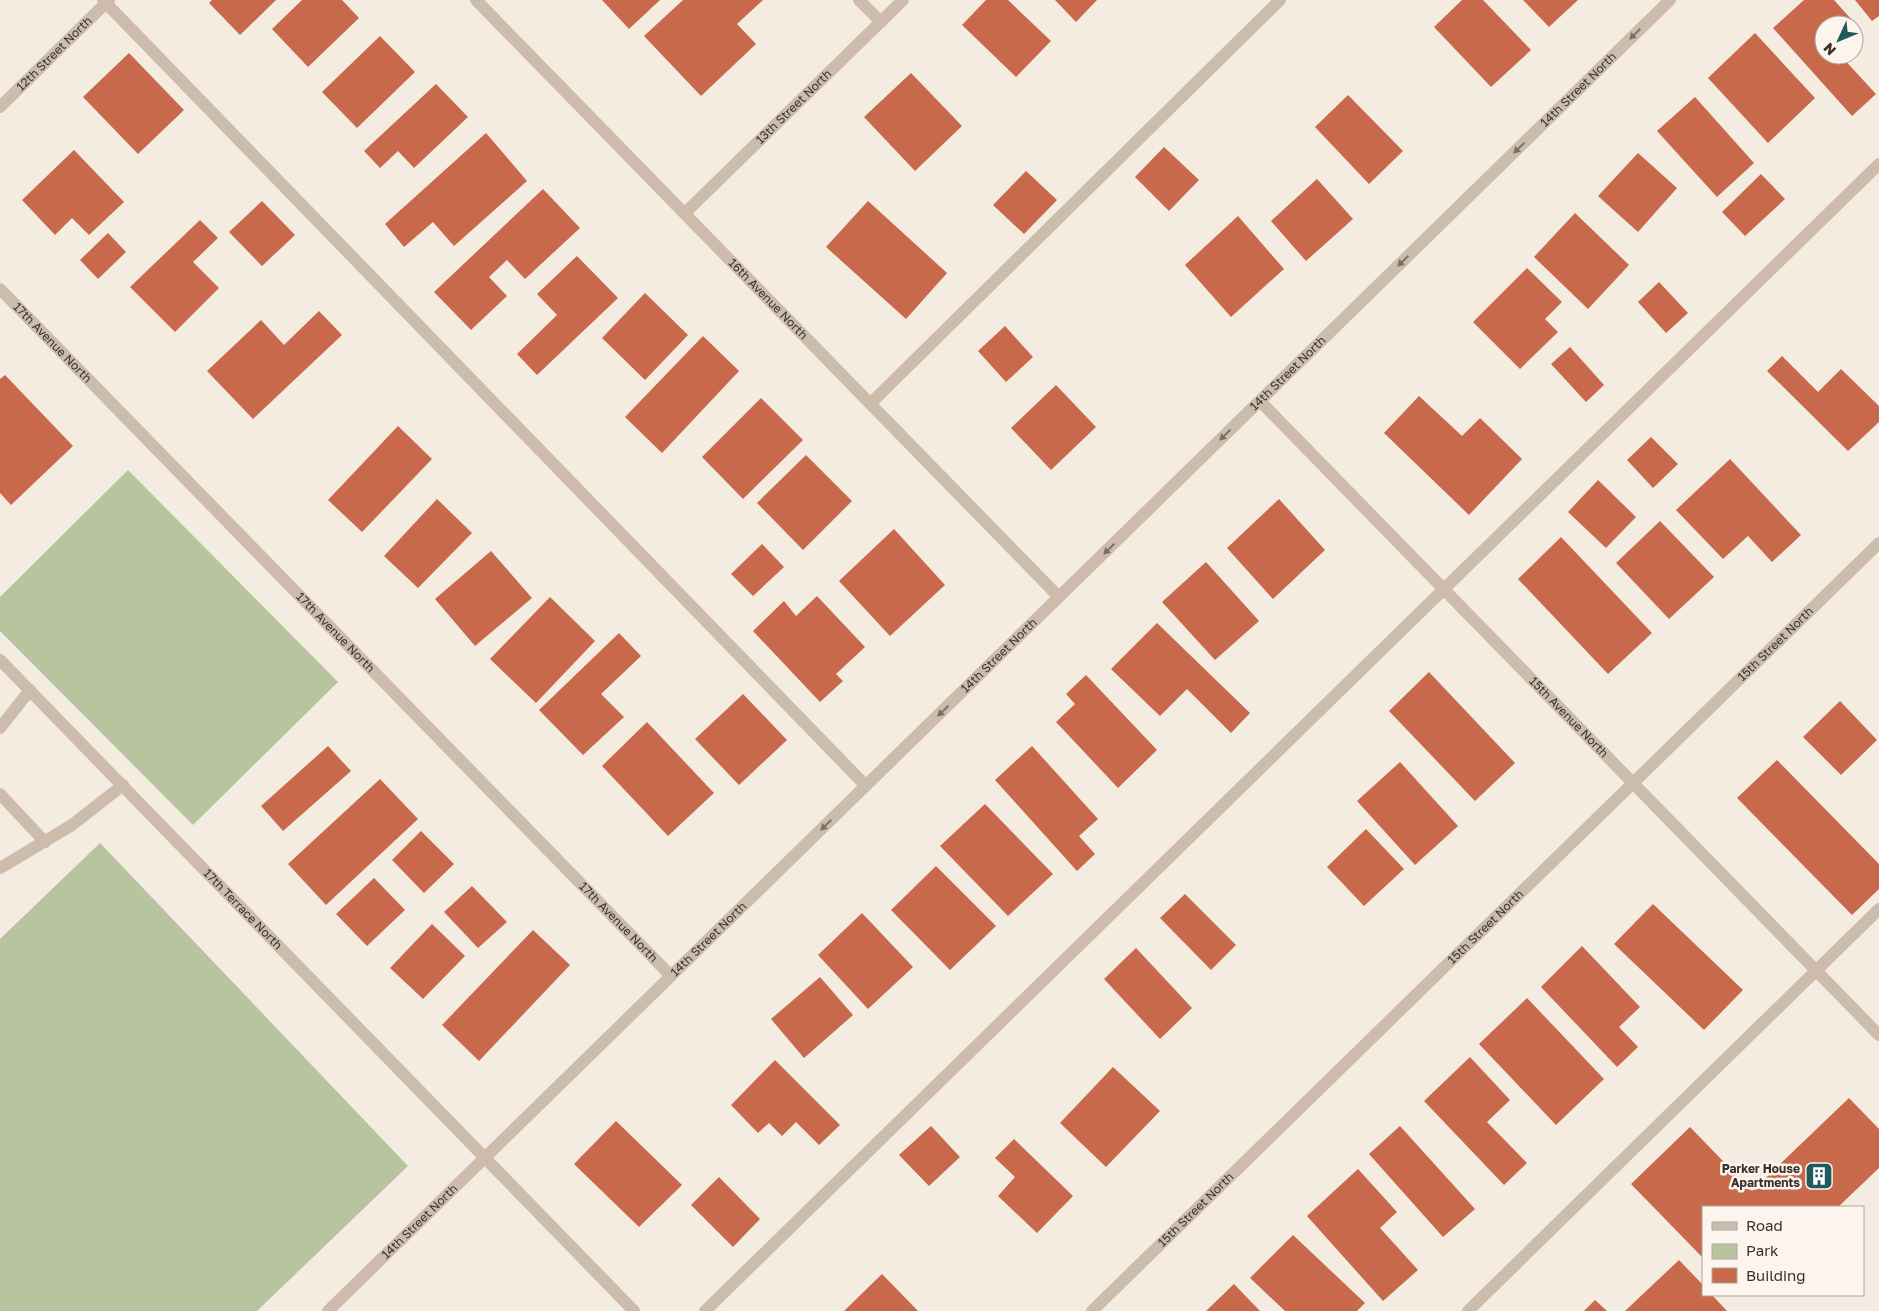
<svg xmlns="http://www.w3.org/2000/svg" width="1879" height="1311" viewBox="0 0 1879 1311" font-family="'Golos Text',sans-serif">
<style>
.green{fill:#b8c4a0}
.building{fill:#c8694b}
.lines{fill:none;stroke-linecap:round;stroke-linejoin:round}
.service{stroke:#cdbbac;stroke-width:12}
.minor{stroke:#cdbbac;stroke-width:12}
.oneway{fill:#7d6f65}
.labels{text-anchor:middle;stroke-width:5;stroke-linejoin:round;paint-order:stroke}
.street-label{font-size:12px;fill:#3b302b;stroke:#fbf5ee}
.poi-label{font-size:12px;font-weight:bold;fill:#3b302b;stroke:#fbf5ee;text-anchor:end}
</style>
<rect width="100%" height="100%" fill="#f4ebe1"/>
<g class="green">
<polygon points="128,470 338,682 193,825 0,631 0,597"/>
<polygon points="100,843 408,1166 257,1311 0,1311 0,939"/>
</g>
<g class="building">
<polygon points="212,0 276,0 240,35 209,3"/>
<polygon points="302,0 342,0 359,18 308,67 272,29"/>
<polygon points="602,0 660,0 629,29"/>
<polygon points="683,0 763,0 737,24 756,44 701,96 644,36"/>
<polygon points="986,0 1008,0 1051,41 1016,77 962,25"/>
<polygon points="1055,0 1097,0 1076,22"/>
<polygon points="1462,0 1483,0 1531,50 1491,87 1434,27"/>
<polygon points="1523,0 1578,0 1549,27"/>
<polygon points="1804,0 1834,0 1860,29 1854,34 1854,25 1824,25 1824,55 1840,55 1876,94 1852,116 1773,28"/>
<polygon points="1855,0 1879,0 1879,16 1872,21"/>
<polygon points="1755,33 1815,98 1768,143 1708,78"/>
<polygon points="380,36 415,72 357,128 322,92"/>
<polygon points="129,53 184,110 138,154 83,97"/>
<polygon points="911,73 962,126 915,171 864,117"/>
<polygon points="436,84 468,117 414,168 398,151 380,168 364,151"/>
<polygon points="1348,95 1403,151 1369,184 1315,127"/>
<polygon points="1695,97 1754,163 1717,197 1657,131"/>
<polygon points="486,133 527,181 454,246 433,222 404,247 385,224"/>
<polygon points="1164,147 1199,180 1169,211 1135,177"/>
<polygon points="74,150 124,202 89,235 72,218 55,235 22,200"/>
<polygon points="1638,153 1677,188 1638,232 1598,196"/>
<polygon points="1026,171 1057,200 1024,234 993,205"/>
<polygon points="1761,174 1785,199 1745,236 1722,212"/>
<polygon points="1317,179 1353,219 1306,261 1271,221"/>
<polygon points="543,189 580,228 525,279 507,260 489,277 507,296 471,330 434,292"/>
<polygon points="262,201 295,235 262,266 229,232"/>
<polygon points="868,201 947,273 906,319 826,247"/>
<polygon points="1575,213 1629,265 1588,309 1534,257"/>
<polygon points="1238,216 1284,269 1231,317 1185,265"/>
<polygon points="200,220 218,238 193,262 219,288 175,332 130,287"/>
<polygon points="108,233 126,252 98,279 80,260"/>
<polygon points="577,256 618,298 537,375 517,354 557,315 537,294"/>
<polygon points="1527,268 1562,302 1545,319 1558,332 1520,369 1473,322"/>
<polygon points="1659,282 1688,313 1666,333 1638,302"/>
<polygon points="645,293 688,335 645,380 602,338"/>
<polygon points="319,311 342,335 253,419 207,371 261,320 284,345"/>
<polygon points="1005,326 1033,357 1006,382 978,351"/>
<polygon points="703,336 739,371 662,453 625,417"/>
<polygon points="1570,347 1604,385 1586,402 1551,364"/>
<polygon points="1782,356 1818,392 1841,369 1879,406 1879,422 1848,451 1767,371"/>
<polygon points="5,375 73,446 11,505 0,493 0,379"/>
<polygon points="1056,385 1096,427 1051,470 1011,428"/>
<polygon points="1419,396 1462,436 1480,418 1522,459 1469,515 1384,433"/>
<polygon points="761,398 803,440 743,499 702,457"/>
<polygon points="398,426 432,459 362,532 328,500"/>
<polygon points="1651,437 1678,464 1653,488 1627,460"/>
<polygon points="806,455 852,501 803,550 757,503"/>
<polygon points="1730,459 1801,535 1772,562 1748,536 1723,559 1676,510"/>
<polygon points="1598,480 1636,517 1606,548 1568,512"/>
<polygon points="437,499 472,533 418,588 384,556"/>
<polygon points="1279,499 1325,550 1273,599 1227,548"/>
<polygon points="1660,521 1714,577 1669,619 1616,563"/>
<polygon points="894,529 945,585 890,636 839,581"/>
<polygon points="1561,537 1652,633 1608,674 1518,579"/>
<polygon points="762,544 784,567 753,596 731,574"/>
<polygon points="491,551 532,598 475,646 435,599"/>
<polygon points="1206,562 1259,621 1215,660 1162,602"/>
<polygon points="817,596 865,647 836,674 843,681 820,702 753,631 784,601 796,616"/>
<polygon points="550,597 595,641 536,703 490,659"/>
<polygon points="1157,623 1250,713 1231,733 1187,689 1160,716 1111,669"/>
<polygon points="619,633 641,656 601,694 624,717 583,755 539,710"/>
<polygon points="1429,672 1515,763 1475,801 1389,711"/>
<polygon points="1086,675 1157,750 1118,788 1056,722 1075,704 1066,694"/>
<polygon points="743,694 787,740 739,785 695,739"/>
<polygon points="1840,701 1877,740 1841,775 1803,737"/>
<polygon points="647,722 714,793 668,836 602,766"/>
<polygon points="328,746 351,771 283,831 261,806"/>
<polygon points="1032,746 1098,819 1079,836 1095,854 1077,871 995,780"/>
<polygon points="1777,760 1879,864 1879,889 1852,915 1737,798"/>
<polygon points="1400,762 1458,826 1415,865 1357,801"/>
<polygon points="380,779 418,819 326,905 288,864"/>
<polygon points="985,804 1053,874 1008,916 940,846"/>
<polygon points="1366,829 1404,869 1364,906 1327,867"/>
<polygon points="421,831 454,864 424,893 392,860"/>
<polygon points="936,866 996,926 950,970 891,910"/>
<polygon points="374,878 405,910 367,946 336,914"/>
<polygon points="472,886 507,922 478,948 444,912"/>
<polygon points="1185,894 1236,945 1211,970 1160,918"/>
<polygon points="1653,904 1743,990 1704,1030 1614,944"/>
<polygon points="862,913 913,967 868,1009 818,955"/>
<polygon points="432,924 465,956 423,999 390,968"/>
<polygon points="533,930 570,965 479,1061 442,1025"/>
<polygon points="1582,946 1640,1007 1619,1027 1638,1047 1617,1067 1541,987"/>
<polygon points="1136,948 1192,1008 1160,1039 1104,979"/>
<polygon points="820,977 853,1015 804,1058 771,1019"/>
<polygon points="1527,998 1604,1079 1556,1125 1479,1044"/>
<polygon points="1470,1057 1510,1100 1487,1122 1527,1163 1504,1185 1424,1101"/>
<polygon points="775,1060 840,1125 819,1145 796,1122 782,1136 769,1123 758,1133 731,1105"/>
<polygon points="1113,1067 1160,1111 1106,1167 1060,1123"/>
<polygon points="1849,1098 1879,1129 1879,1168 1838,1207 1703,1207 1703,1258 1631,1184 1690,1127 1752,1191"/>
<polygon points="616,1121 682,1185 639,1227 574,1164"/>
<polygon points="931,1126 960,1157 929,1186 899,1155"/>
<polygon points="1400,1126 1475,1209 1443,1237 1369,1154"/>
<polygon points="1014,1139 1073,1196 1037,1233 998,1196 1015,1177 995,1158"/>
<polygon points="1358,1169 1397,1212 1380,1228 1418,1270 1383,1301 1307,1216"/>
<polygon points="719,1177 760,1219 733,1247 691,1205"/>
<polygon points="1293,1235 1365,1303 1357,1311 1285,1311 1250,1278"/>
<polygon points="1679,1260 1703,1285 1703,1295 1712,1295 1727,1311 1625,1311"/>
<polygon points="882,1274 918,1311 844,1311"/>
<polygon points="1234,1284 1260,1311 1206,1311"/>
<polygon points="1595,1300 1607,1311 1584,1311"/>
</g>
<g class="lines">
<g class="service">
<polyline points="103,0 866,786"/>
<polyline points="859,0 881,22"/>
<polyline points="871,403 1280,0"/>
<polyline points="0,728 30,690"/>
<polyline points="0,794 45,842"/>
<polyline points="0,868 72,825 123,785"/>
<polyline points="705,1311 1879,164"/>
<polyline points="1468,1311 1879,909"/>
</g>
<g class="minor">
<path id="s1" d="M476 0 1059 597"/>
<path id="s2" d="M0 107 109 0"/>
<path id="s3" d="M685 213 903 0"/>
<path id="s4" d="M0 289 671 976"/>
<path id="s5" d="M1260 401 1879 1035"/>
<path id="s6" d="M0 660 634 1311"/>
<path id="s7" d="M328 1311 1670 0"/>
<path id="s8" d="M1092 1311 1879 543"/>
</g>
</g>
<defs><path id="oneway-solid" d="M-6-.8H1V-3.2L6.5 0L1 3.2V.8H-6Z" transform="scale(1.25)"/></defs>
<g class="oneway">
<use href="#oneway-solid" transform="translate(1635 34) rotate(136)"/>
<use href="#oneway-solid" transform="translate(1519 148) rotate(136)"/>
<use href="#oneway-solid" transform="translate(1403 261) rotate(136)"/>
<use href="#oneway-solid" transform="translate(1225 435) rotate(136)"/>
<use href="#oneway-solid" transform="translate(1109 549) rotate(136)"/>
<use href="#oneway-solid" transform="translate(943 711) rotate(136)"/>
<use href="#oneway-solid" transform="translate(826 825) rotate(136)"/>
</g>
<defs>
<symbol id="building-square" viewBox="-11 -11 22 22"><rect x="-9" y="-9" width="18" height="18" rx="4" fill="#1f5a5e" stroke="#fbf5ee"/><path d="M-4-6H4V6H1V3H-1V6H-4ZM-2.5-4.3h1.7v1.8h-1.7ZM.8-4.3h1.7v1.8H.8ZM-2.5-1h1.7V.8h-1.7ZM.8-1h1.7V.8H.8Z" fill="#fff"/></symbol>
</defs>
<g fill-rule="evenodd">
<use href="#building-square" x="1803" y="1160" width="32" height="32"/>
</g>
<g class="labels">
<g class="street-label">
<text dy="4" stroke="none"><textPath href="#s2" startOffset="76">12th Street North</textPath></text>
<text dy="4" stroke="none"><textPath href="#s7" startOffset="1748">14th Street North</textPath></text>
<text dy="4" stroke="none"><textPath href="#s3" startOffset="152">13th Street North</textPath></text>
<text dy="4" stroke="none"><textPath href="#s1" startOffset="418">16th Avenue North</textPath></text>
<text dy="4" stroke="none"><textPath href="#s4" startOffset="75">17th Avenue North</textPath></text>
<text dy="4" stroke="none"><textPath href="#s7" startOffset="1342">14th Street North</textPath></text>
<text dy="4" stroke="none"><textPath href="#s4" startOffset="480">17th Avenue North</textPath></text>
<text dy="4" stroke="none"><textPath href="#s8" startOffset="955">15th Street North</textPath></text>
<text dy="4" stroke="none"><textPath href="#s7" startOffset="938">14th Street North</textPath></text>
<text dy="4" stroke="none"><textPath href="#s5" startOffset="442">15th Avenue North</textPath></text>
<text dy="4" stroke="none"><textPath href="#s6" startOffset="348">17th Terrace North</textPath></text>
<text dy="4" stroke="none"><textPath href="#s4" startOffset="885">17th Avenue North</textPath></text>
<text dy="4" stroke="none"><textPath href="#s8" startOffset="550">15th Street North</textPath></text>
<text dy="4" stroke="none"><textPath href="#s7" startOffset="532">14th Street North</textPath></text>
<text dy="4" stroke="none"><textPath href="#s8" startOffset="145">15th Street North</textPath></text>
<text dy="4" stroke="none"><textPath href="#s7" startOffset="128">14th Street North</textPath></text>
</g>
<g class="poi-label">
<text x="1800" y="1173">Parker House<tspan x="1800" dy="14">Apartments</tspan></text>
</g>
</g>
<rect x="1702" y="1206" width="162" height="90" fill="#fbf5ee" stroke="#aea6a0"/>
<rect x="1712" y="1222" width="25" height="8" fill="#cdbbac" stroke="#aea6a0"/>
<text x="1746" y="1231" font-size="15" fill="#3b302b">Road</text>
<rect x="1712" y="1244" width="25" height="15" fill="#b8c4a0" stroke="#aea6a0"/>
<text x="1746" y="1256" font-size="15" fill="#3b302b">Park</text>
<rect x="1712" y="1268" width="25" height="15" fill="#c8694b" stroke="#aea6a0"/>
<text x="1746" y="1281" font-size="15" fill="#3b302b">Building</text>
<g transform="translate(1839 40) rotate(226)"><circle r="24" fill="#fbf5ee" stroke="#aea6a0"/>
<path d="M0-4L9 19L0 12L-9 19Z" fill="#1f5a5e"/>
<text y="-8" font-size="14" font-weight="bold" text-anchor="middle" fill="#3b302b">N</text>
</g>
</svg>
